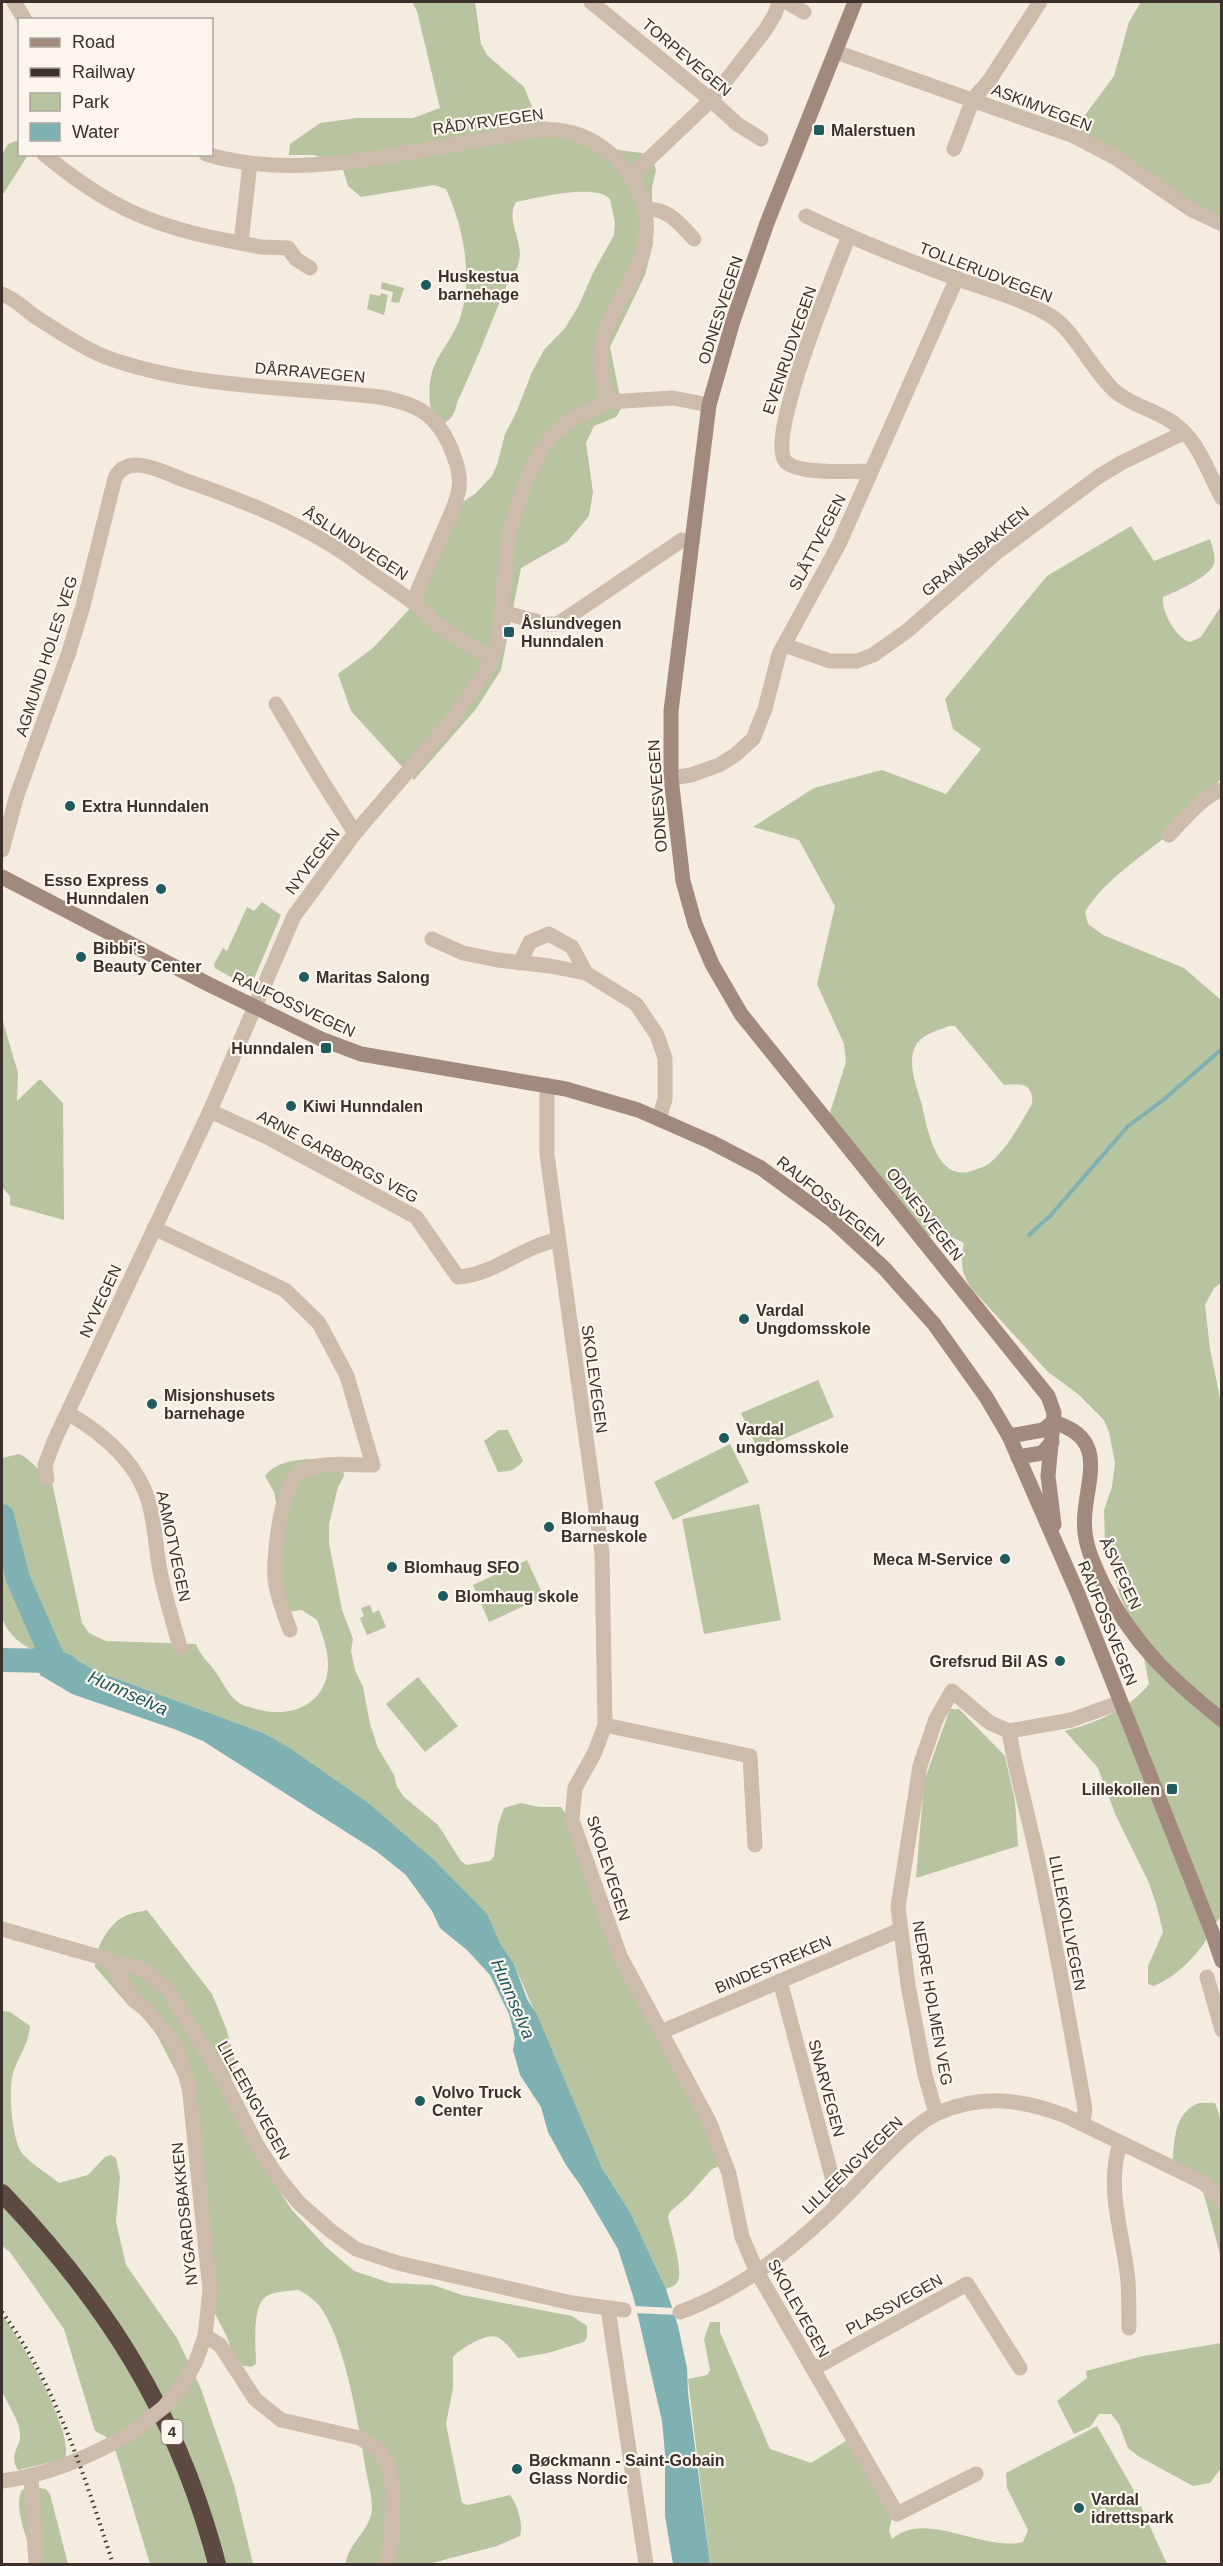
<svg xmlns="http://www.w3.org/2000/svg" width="1223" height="2566" viewBox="0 0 1223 2566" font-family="Arial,sans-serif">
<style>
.green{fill:#b8c4a0;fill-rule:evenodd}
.water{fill:#7fb0b2}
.pier{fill:#f4ebe1}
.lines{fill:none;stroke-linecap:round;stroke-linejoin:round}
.stream{stroke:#7fb0b2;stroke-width:4}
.river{stroke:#7fb0b2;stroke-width:24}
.street{stroke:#cdbbac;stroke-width:15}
.secondary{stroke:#a18a7d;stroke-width:15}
.highway{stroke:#5c4a42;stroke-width:18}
.rail{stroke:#3b302b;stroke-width:4;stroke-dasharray:1.5 4.5;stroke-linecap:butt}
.street-bridge{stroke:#cdbbac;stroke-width:15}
.poi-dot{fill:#1f5a5e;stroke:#fbf5ee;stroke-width:2}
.labels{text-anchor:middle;stroke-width:4.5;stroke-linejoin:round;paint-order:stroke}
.shield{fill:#fbf5ee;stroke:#756b66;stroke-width:1.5}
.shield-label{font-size:15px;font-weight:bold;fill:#3b302b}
.street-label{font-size:16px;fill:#3b302b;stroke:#fbf5ee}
.poi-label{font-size:16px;font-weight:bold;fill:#3b302b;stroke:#fbf5ee;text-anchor:start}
.water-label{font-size:18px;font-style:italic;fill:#1f5a5e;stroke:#fbf5ee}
</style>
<rect width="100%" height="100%" fill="#f4ebe1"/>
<g class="green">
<path d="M412 2H475L481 44 487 55 524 87 535 114 543 121 574 127 618 150 642 153 653 158 656 170 652 188 653 244 645 275 610 347 622 407 616 417 594 426 586 443 593 492 589 516 567 542 521 568 501 670 476 709 414 780 351 711 338 674 373 648 417 601 464 501 475 494 492 476 497 465 505 434 516 413 532 372 544 350 565 328 578 307 593 273 614 235 615 223 610 199C595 183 537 198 516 202 505 220 524 242 519 261 517 272 508 281 504 291 489 329 474 366 457 403 454 418 449 421 436 428 428 406 426 381 437 360 445 345 456 332 461 315 473 275 463 226 446 189L434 185 361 197 348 186 341 163 313 155H289L290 144 320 123 357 118H413L440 108 417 11Z"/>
<polygon points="1141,2 1221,2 1221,230 1074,130 1114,76 1129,22"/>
<polygon points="19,140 20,154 28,155 2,196 2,154 8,144"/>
<polygon points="382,282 404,288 399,303 391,302 393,292 381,289"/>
<polygon points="381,293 388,295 384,315 367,309 370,294 380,296"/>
<path d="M1131 526 1154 561 1210 539C1212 546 1216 556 1214 563 1212 576 1175 592 1163 597 1161 611 1176 638 1190 642L1201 637 1221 606V778C1210 794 1185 820 1170 833 1142 857 1105 879 1085 912L1088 924 1103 935 1184 968 1221 1000V1283L1214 1288 1205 1305 1210 1349 1222 1408 1221 1917C1213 1924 1212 1931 1206 1940 1195 1958 1174 1978 1154 1986L1148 1984V1966L1163 1932 1157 1907 1149 1883 1116 1816 1098 1768 1065 1731C1097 1722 1127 1711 1149 1684L1140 1636 1120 1596 1105 1541 1104 1510 1112 1487 1115 1463 1109 1432 1104 1420 1078 1394 1048 1372 972 1289C961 1274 960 1261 964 1243 943 1232 937 1234 915 1240L870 1187 828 1119 846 1062 844 1044 817 984 835 906 799 840 753 827 814 788 882 770 946 794 981 749 953 729 945 699 1047 576ZM949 1026H955L1004 1085C1021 1083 1034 1083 1032 1104 1020 1124 1008 1148 990 1163 986 1166 981 1168 977 1169 938 1187 928 1133 922 1105 917 1088 907 1064 915 1047 921 1034 937 1031 949 1026Z"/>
<polygon points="262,902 281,915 253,981 246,986 215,968 214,964 223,948 227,951 247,907 254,911"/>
<polygon points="2,1018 18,1073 17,1101 40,1079 63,1103 64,1220 10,1205 10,1196 2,1187"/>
<polygon points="818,1380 834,1417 758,1450 741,1413"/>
<path d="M499 1430H508L523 1461C515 1470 510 1472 498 1472L484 1441Z"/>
<polygon points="730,1444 749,1482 673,1520 654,1482"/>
<path d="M19 1454C32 1459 38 1473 51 1478L82 1623 89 1633 106 1641 196 1644C200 1656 210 1663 217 1674 224 1684 228 1695 239 1703 243 1706 251 1707 256 1709 290 1719 328 1705 328 1664 328 1649 322 1634 317 1620L302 1610 279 1613 278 1510 274 1492 265 1476C282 1454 317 1461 342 1457L344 1476 338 1487 329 1524V1543L342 1610 353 1639 351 1651 355 1670 363 1687 370 1724 378 1748 394 1775 397 1787 404 1797 438 1825 461 1861 466 1865 490 1861 494 1856 498 1825 504 1808 521 1803 539 1807H561L568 1817 633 1974 725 2164 712 2169 688 2196 670 2212 668 2217C671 2231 683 2269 678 2281 676 2286 670 2287 666 2289L630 2212 602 2168 514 1964 500 1943 367 1802 261 1732 96 1671 59 1650 50 1634 42 1638 34 1650C20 1645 5 1631 2 1616V1458Z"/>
<polygon points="759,1504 781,1620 704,1634 682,1519"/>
<polygon points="527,1560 544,1597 489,1622 473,1585"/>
<polygon points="370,1605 373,1613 379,1610 386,1627 367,1635 360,1618 364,1616 361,1608"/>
<polygon points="418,1677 458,1726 425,1752 386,1704"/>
<polygon points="950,1709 959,1709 1005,1756 1015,1801 1018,1846 916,1878 924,1782"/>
<path d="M147 1910 212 1994 226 2028 236 2064 230 2081 268 2173 292 2210 326 2247 354 2271 390 2283 433 2285 462 2295 572 2316 587 2326V2337L584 2342 548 2353 518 2358C512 2351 506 2341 497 2337 486 2333 460 2349 453 2357V2388L446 2424 462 2503 468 2505 510 2495C517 2504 524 2525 520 2536L497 2546 428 2564H346C346 2545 372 2530 372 2507 372 2495 368 2482 366 2471 359 2427 346 2347 323 2311 318 2302 308 2295 299 2290 289 2291 276 2291 267 2296 251 2305 256 2347 256 2364L251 2367 239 2365 235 2361 227 2337 207 2298 183 2094 178 2076 158 2037 144 2017 129 2006 95 1967C94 1950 108 1925 123 1917 130 1913 140 1912 147 1910Z"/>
<path d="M2 2011 10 2012 30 2026C29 2045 16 2059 12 2077 9 2096 12 2134 20 2150 25 2160 50 2175 59 2183L88 2175 105 2157 111 2155 116 2158 120 2177 116 2222 126 2265 177 2338 201 2389 234 2485 253 2564H150L116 2452 106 2437 95 2431 64 2329 10 2252 2 2246Z"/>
<path d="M1199 2103H1215L1222 2123 1221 2258 1202 2187 1172 2165C1175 2141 1173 2113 1199 2103Z"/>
<path d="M2 2315C20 2338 75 2432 65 2459L18 2470C8 2453 21 2448 20 2434 19 2418 7 2405 2 2390 0 2376 2 2332 2 2315Z"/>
<path d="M710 2322H720V2332L770 2449 811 2463 854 2436 893 2513 889 2531 892 2539C926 2509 982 2552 1023 2542L1028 2530 1007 2488 1006 2473 1097 2426 1133 2489 1167 2564H710L688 2379 707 2375 710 2370 704 2339Z"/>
<polygon points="1221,2343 1221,2468 1210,2483 1193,2486 1138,2456 1128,2448 1119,2424 1111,2414 1099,2414 1090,2427 1074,2434 1057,2401 1087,2378 1086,2371 1143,2356"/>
<path d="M34 2487 46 2489 50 2494 68 2564H35C30 2546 12 2507 22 2490Z"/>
</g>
<polygon class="water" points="50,1634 59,1650 96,1671 261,1732 288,1747 367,1802 434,1860 487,1914 500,1943 514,1964 527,1999 537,2015 602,2168 630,2212 666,2289 678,2326 687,2368 688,2393 710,2564 673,2564 665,2516 665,2453 662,2421 634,2299 618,2249 581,2186 566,2165 548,2132 541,2107 520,2075 513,2050 515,2038 509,2014 490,1975 468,1951 440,1928 432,1911 406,1875 376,1851 203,1741 174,1729 72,1694 40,1675 34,1650 42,1638"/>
<polygon class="pier" points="632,2306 676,2308 678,2315 634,2313"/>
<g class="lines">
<polyline class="stream" points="1029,1235 1051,1215 1128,1126 1162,1101 1222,1049"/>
<g class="river">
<polyline points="2,1516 18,1579 54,1661"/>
<polyline points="2,1660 54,1661 67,1667"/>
</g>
<g class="street">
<polyline points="14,2 25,20"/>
<polyline points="591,2 711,100 737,124 761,139"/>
<polyline points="787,2 804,12"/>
<polyline points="836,52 1074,136 1116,158 1192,210 1222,224"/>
<polyline points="954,149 973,99 989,81 1040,2"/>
<path d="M44 154C108 208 158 229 241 243L250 163"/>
<path d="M206 154C295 181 392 154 481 140 507 136 531 128 557 130 599 134 637 170 645 211 654 260 619 292 604 334 597 356 602 379 607 402"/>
<polyline points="631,176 711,100 766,29 775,14 779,2"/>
<path d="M645 210C666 206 680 224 694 239"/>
<path d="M806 216C856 240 906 260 958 279 989 290 1023 299 1051 316 1075 331 1092 371 1116 392 1133 406 1155 410 1172 422 1199 440 1207 471 1222 498"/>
<path d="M849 236C836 269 764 441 786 462 799 475 853 471 871 471"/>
<polyline points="241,243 261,247 288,248 296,259 310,268"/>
<path d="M2 294C16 299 26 311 39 319 59 332 81 347 103 356 190 389 288 386 380 397 418 404 437 414 452 451 456 462 461 475 459 487 458 502 449 516 444 530 433 554 423 578 413 602"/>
<polyline points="502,612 546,624 558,624 682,540"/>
<polyline points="784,645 830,661 857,661 873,655 907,631 996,553 1098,477 1121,463 1183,433"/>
<polyline points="276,704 317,773 355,833"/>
<polyline points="671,778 691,775 719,765 735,755 753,739 765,709 779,654 839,544 957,278"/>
<path d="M1169 835C1181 823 1205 793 1222 790"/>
<path d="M2 850 17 795 68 655 83 606 115 478C128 452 163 472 184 480 244 501 307 525 359 564 376 577 394 588 411 601 420 607 427 615 435 622 453 636 473 648 493 658"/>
<polyline points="432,939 463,953 498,960 550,966 586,973 636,1004 657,1035 665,1058 665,1099 659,1119"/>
<polyline points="520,963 530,942 549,934 572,947 586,973"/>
<polyline points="547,1085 547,1155 602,1553 605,1725 595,1752 575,1788 572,1820 620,1956 710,2123 729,2174 742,2237 757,2272 897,2514 976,2474"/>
<path d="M210 1111 265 1136 416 1217 458 1277C494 1275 522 1246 558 1240"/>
<path d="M154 1228 285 1290 319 1323 347 1376 373 1465C348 1465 323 1461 300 1472 281 1482 271 1565 276 1586 279 1601 285 1616 290 1630"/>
<path d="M68 1413C102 1433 138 1463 149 1503 155 1525 156 1549 160 1571 165 1597 173 1622 180 1647"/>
<polyline points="47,1479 45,1465 55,1439 210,1111 294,916 355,833 452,720 484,674 493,658 499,636 508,542 513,517 529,473 541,451 551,437 573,418 607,402 673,398 709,405"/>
<polyline points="605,1725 750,1756 755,1845"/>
<path d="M1009 1731C1016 1775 1029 1817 1038 1861 1056 1943 1070 2026 1085 2109L1083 2123"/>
<polyline points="2,1929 145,1970 168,1990 222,2077 258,2147 278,2177 299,2203 331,2231 356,2249 398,2263 572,2303 624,2310"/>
<polyline points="108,1958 130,1995 147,2011 174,2042 189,2085 210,2290 205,2336 196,2361 183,2385"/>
<polyline points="1207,1977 1222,2030"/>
<polyline points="780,1981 839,2203"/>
<polyline points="661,2032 900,1930"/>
<polyline points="936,2113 925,2075 908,1985 898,1907 920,1766 936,1719 952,1691 990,1723 1009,1731 1071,1720 1121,1702"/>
<path d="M1120 2144C1105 2188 1124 2237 1128 2281 1129 2297 1129 2312 1129 2328"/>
<polyline points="608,2309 646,2564"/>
<path d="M680 2312C742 2290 802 2242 847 2195 869 2173 910 2125 938 2113 982 2094 1022 2099 1066 2116L1204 2183 1222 2201"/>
<polyline points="205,2336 220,2345 255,2399 281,2420 360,2438 378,2449 389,2466 393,2490 392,2537 387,2564"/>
<polyline points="813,2369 967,2284 1020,2368"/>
<polyline points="31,2477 36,2564"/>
<path d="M2 2481C48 2475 89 2457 130 2434"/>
</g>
<g class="secondary">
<polyline points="855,2 767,223 733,321 709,405 671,711 671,778 683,881 695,924 712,964 741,1014 1048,1396 1054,1413 1048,1476 1054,1525"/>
<polyline points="2,877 208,984 321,1039 361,1054 566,1089 638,1110 711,1142 761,1168 832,1220 884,1268 934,1324 986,1397 1009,1436 1078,1594 1212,1932 1222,1961"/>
<path d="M1053 1422C1119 1441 1076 1493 1086 1539 1089 1556 1097 1571 1104 1586 1134 1645 1171 1679 1222 1720"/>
<polyline points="1009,1436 1043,1430 1053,1422"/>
<polyline points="1018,1457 1042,1453 1052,1442"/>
</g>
<path class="highway" d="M2 2193C108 2304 178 2415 217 2564"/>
<path class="rail" d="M2 2312C57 2386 85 2478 113 2564"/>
<polyline class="street-bridge" points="130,2434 164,2407 183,2385"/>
</g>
<g class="poi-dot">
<rect x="813" y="124" width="12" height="12" rx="3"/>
<circle cx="426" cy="285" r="6"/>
<rect x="503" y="626" width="12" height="12" rx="3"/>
<circle cx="70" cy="806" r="6"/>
<circle cx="161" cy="889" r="6"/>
<circle cx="81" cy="957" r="6"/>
<circle cx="304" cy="977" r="6"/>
<rect x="320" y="1042" width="12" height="12" rx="3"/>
<circle cx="291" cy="1106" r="6"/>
<circle cx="744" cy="1319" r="6"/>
<circle cx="152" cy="1404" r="6"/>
<circle cx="724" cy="1438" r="6"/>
<circle cx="549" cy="1527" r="6"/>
<circle cx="1005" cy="1559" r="6"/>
<circle cx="392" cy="1567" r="6"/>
<circle cx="443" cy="1596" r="6"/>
<circle cx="1060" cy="1661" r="6"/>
<rect x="1166" y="1783" width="12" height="12" rx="3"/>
<circle cx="420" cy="2101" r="6"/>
<circle cx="517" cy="2469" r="6"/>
<circle cx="1079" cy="2508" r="6"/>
</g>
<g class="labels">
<rect class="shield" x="161.5" y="2420" width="21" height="24" rx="4.5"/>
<g class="shield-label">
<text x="172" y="2437">4</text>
</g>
<g class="street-label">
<text transform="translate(687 57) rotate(40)" y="6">TORPEVEGEN</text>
<text transform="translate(1042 107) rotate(21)" y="6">ASKIMVEGEN</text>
<text transform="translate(488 121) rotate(-8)" y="6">RÅDYRVEGEN</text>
<text transform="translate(986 272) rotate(21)" y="6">TOLLERUDVEGEN</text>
<text transform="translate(720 310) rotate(-72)" y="6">ODNESVEGEN</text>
<text transform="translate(789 350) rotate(-71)" y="6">EVENRUDVEGEN</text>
<text transform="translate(310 372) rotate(5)" y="6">DÅRRAVEGEN</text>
<text transform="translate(817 542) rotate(-63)" y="6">SLÅTTVEGEN</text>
<text transform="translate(356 543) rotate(33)" y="6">ÅSLUNDVEGEN</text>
<text transform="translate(975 551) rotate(-39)" y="6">GRANÅSBAKKEN</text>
<text transform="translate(46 656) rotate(-72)" y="6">AGMUND HOLES VEG</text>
<text transform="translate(657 796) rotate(-94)" y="6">ODNESVEGEN</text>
<text transform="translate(312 861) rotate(-53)" y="6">NYVEGEN</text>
<text transform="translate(294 1004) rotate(25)" y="6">RAUFOSSVEGEN</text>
<text transform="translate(338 1156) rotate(28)" y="6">ARNE GARBORGS VEG</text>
<text transform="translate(831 1201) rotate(39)" y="6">RAUFOSSVEGEN</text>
<text transform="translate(925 1214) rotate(52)" y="6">ODNESVEGEN</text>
<text transform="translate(100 1301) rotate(-65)" y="6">NYVEGEN</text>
<text transform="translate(595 1379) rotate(82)" y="6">SKOLEVEGEN</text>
<text transform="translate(174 1546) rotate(78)" y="6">AAMOTVEGEN</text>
<text transform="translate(1121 1573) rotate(65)" y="6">ÅSVEGEN</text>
<text transform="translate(1108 1623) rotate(68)" y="6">RAUFOSSVEGEN</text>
<text transform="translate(609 1868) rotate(72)" y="6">SKOLEVEGEN</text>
<text transform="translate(1068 1923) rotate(79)" y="6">LILLEKOLLVEGEN</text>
<text transform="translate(773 1964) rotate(-23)" y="6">BINDESTREKEN</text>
<text transform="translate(933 2003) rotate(80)" y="6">NEDRE HOLMEN VEG</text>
<text transform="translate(827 2088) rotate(75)" y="6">SNARVEGEN</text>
<text transform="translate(254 2100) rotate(61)" y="6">LILLEENGVEGEN</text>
<text transform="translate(852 2165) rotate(-44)" y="6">LILLEENGVEGEN</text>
<text transform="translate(184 2214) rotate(-96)" y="6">NYGARDSBAKKEN</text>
<text transform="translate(894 2304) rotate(-29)" y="6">PLASSVEGEN</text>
<text transform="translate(799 2308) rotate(61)" y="6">SKOLEVEGEN</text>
</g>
<g class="poi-label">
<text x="831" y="136">Malerstuen</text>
<text x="438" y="282">Huskestua<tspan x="438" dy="18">barnehage</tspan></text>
<text x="521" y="629">Åslundvegen<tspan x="521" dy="18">Hunndalen</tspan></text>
<text x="82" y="812">Extra Hunndalen</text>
<text x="149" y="886" text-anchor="end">Esso Express<tspan x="149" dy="18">Hunndalen</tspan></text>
<text x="93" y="954">Bibbi's<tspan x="93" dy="18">Beauty Center</tspan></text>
<text x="316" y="983">Maritas Salong</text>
<text x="314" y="1054" text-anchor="end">Hunndalen</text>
<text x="303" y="1112">Kiwi Hunndalen</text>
<text x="756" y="1316">Vardal<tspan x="756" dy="18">Ungdomsskole</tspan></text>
<text x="164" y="1401">Misjonshusets<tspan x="164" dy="18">barnehage</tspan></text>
<text x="736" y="1435">Vardal<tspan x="736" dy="18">ungdomsskole</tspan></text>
<text x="561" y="1524">Blomhaug<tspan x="561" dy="18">Barneskole</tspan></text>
<text x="993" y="1565" text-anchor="end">Meca M-Service</text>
<text x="404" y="1573">Blomhaug SFO</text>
<text x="455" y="1602">Blomhaug skole</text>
<text x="1048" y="1667" text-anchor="end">Grefsrud Bil AS</text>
<text x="1160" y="1795" text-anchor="end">Lillekollen</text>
<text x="432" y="2098">Volvo Truck<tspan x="432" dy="18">Center</tspan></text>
<text x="529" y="2466">Bøckmann - Saint-Gobain<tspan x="529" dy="18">Glass Nordic</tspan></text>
<text x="1091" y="2505">Vardal<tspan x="1091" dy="18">idrettspark</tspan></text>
</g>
<g class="water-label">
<text transform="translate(128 1693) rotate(24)" y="6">Hunnselva</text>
<text transform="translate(513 1999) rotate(67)" y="6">Hunnselva</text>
</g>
</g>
<rect width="1223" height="2566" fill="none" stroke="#3b302b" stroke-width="6"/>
<rect x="18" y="18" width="195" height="138" fill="#fbf5ee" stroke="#aea6a0" stroke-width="1.5"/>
<rect x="30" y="38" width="30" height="9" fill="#a18a7d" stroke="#aea6a0" stroke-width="1.5"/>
<text x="72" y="48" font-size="18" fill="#3b302b">Road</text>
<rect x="30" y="68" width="30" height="9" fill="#3b302b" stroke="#aea6a0" stroke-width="1.5"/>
<text x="72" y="78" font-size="18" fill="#3b302b">Railway</text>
<rect x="30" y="93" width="30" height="18" fill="#b8c4a0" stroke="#aea6a0" stroke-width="1.5"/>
<text x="72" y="108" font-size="18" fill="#3b302b">Park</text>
<rect x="30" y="123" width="30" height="18" fill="#7fb0b2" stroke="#aea6a0" stroke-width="1.5"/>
<text x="72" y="138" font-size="18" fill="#3b302b">Water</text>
</svg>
